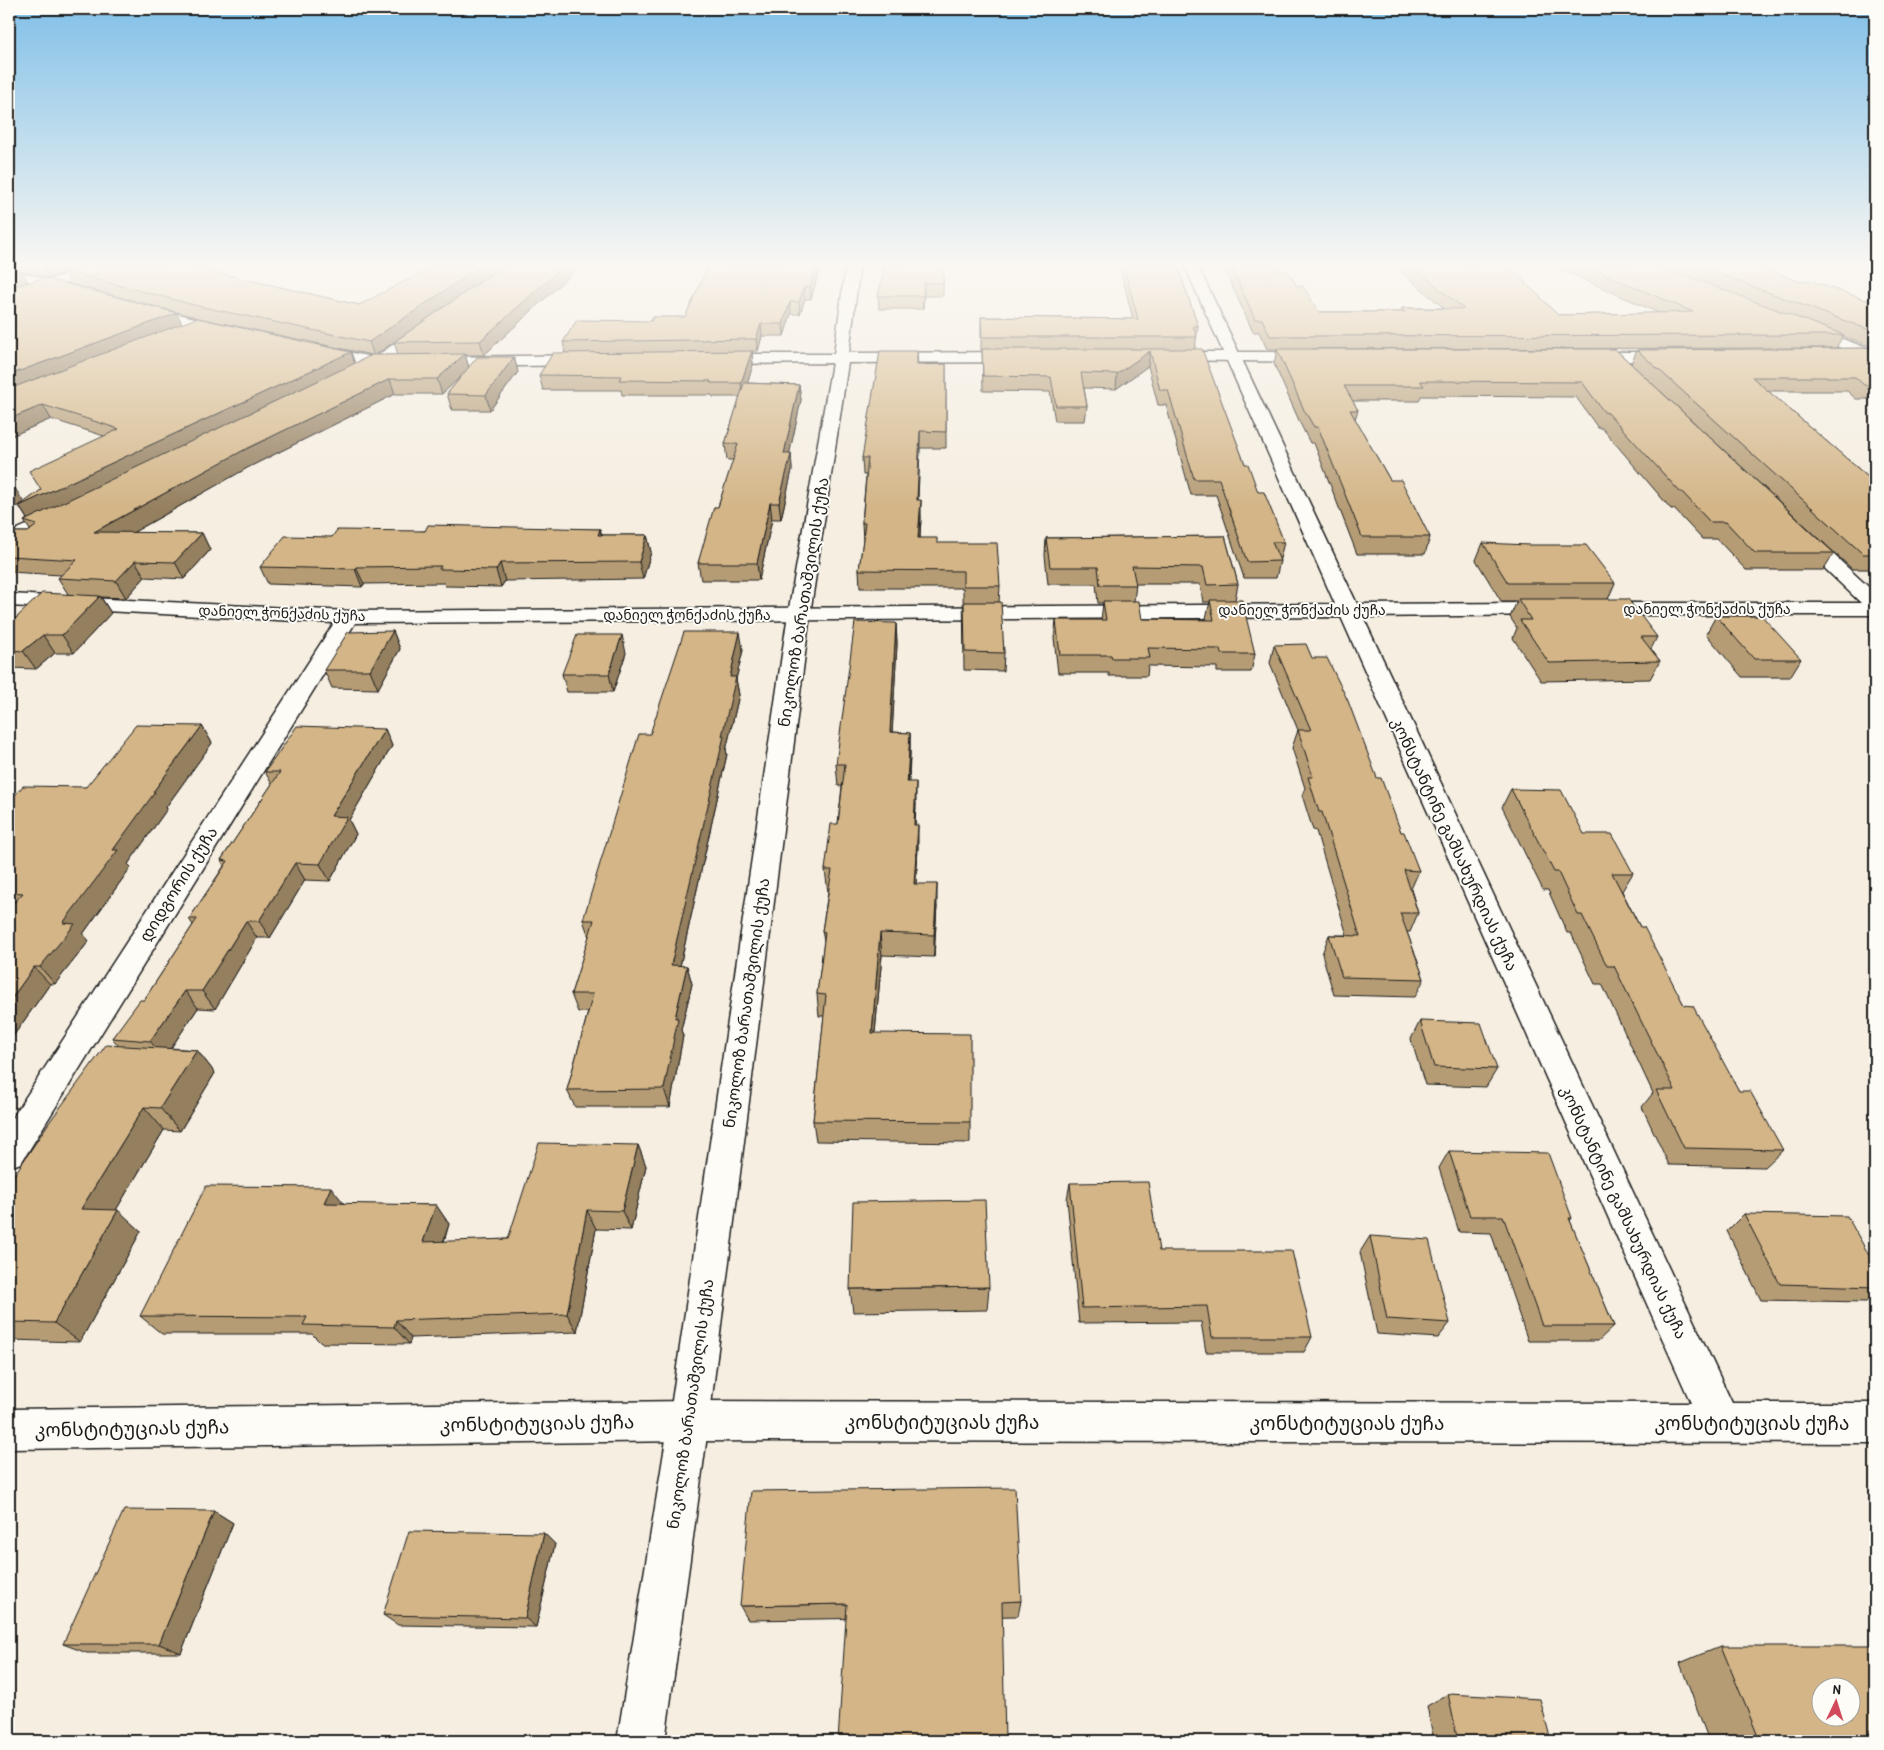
<svg xmlns="http://www.w3.org/2000/svg" width="1884" height="1750" viewBox="0 0 1884 1750" font-family="'Patrick Hand','Noto Sans Georgian',sans-serif">
<style>
.lines{fill:none;stroke-linecap:round;stroke-linejoin:round}
.minor-casing{stroke:#1c1c1c;stroke-width:3}
.tertiary-casing{stroke:#1c1c1c;stroke-width:3}
.minor{fill:#fdfcf7;fill-rule:evenodd}
.tertiary{fill:#fdfcf7;fill-rule:evenodd}
.wall{fill:#b59c74;stroke:#1c1c1c;fill-rule:evenodd}
.shaded-wall{fill:#947f5e;stroke:#1c1c1c}
.building{fill:#d3b587;stroke:#1c1c1c;fill-rule:evenodd}
.labels{text-anchor:middle;stroke-width:4;stroke-linejoin:round;paint-order:stroke}
.far-street-label{font-size:14px;fill:#1c1c1c;stroke:#fdfcf7}
.street-label{font-size:16px;fill:#1c1c1c;stroke:#fdfcf7}
.near-street-label{font-size:19px;fill:#1c1c1c;stroke:#fdfcf7}
</style>
<rect width="100%" height="100%" fill="#f5eee1"/>
<filter id="ink" filterUnits="userSpaceOnUse"><feTurbulence type="fractalNoise" baseFrequency=".02" numOctaves="2"/><feDisplacementMap in="SourceGraphic" scale="10" xChannelSelector="R" yChannelSelector="G"/><feConvolveMatrix kernelMatrix="1 2 1 2 8 2 1 2 1" color-interpolation-filters="sRGB"/></filter>
<g filter="url(#ink)">
<g class="lines">
<defs>
<g id="minor">
<polygon points="95,264 115,264 114,267 9,302 9,293"/>
<polygon points="1184,264 1197,264 1357,604 1552,603 1560,604 1563,609 1560,614 1552,615 1363,617 1732,1403 1875,1403 1875,1443 689,1441 9,1449 9,1409 689,1401 1691,1403 1341,617 355,623 21,1163 9,1167 9,1123 334,623 9,606 9,594 348,611 1335,604"/>
<path d="M426 324 431 325 433 328 431 331C414 343 370 381 349 376L347 373 349 370 371 360 421 325Z"/>
<polygon points="1805,325 1875,351 1875,359 1867,358 1800,332 1798,329 1800,326"/>
<polygon points="64,508 71,510 74,514 71,518 9,546 9,533"/>
<polygon points="1801,529 1808,531 1875,593 1875,615 1597,615 1589,614 1586,609 1589,604 1597,603 1861,603 1794,539 1791,535 1794,531"/>
</g>
<g id="tertiary">
<polygon points="846,264 860,264 849,353 1019,352 1024,354 1027,357 1024,360 1019,362 848,363 810,614 709,1421 665,1741 617,1741 669,1421 788,614 832,363 714,364 709,362 706,359 709,356 714,354 834,354"/>
<polygon points="9,269 78,287 80,290 73,294 9,277"/>
<polygon points="143,305 230,327 232,330 230,333 225,334 138,312 136,309 138,306"/>
<polygon points="316,345 376,358 586,355 591,357 594,360 591,363 586,365 376,368 311,353 308,350 311,347"/>
<polygon points="1167,352 1311,352 1316,354 1319,357 1316,360 1311,362 1162,360 1159,357 1162,354"/>
<polygon points="1587,352 1671,352 1676,354 1679,357 1676,360 1671,362 1582,360 1579,357 1582,354"/>
</g>
</defs>
<use href="#minor" class="minor-casing"/>
<use href="#tertiary" class="tertiary-casing"/>
<use href="#minor" class="minor"/>
<use href="#tertiary" class="tertiary"/>
</g>
<g class="wall">
<polygon points="9,264 203,264 194,268 359,305 505,264 375,355 398,355 394,342 506,264 582,264 484,355 465,355 469,367 514,357 518,372 490,410 452,410 447,394 463,374 442,394 395,394 249,467 132,533 202,533 210,550 184,579 145,577 126,598 101,597 111,613 74,653 55,653 36,669 9,668 9,617 16,618 68,594 58,578 61,575 9,572 9,532 28,532 30,530 24,521 27,519 19,506 22,504 9,510 9,487 24,503 41,490 104,436 51,419 9,437 9,268 22,272 28,282 182,324 351,352 355,364 372,355 203,319 70,284 65,272 49,278 9,268"/>
<polygon points="821,264 811,299 805,299 800,314 791,314 784,336 762,336 758,351 752,351 753,365 747,383 799,385 801,400 789,454 791,454 792,470 781,519 772,519 759,580 701,580 698,563 718,507 733,460 727,460 725,444 740,397 713,397 712,395 622,395 621,390 543,390 539,375 565,353 563,342 651,321 685,317 752,266"/>
<polygon points="944,264 943,296 924,296 923,309 879,309 878,296"/>
<polygon points="1119,264 1177,264 1198,326 1195,349 1245,464 1258,492 1284,542 1280,559 1279,559 1280,561 1276,578 1244,578 1216,495 1191,495 1166,405 1158,405 1148,366 1116,389 1084,388 1087,406 1085,421 1055,421 1050,392 983,391 982,350 981,350 981,317 1133,319"/>
<polygon points="1222,264 1276,264 1279,271 1297,286 1319,312 1401,312 1402,308 1444,308 1400,271 1402,264 1507,264 1558,315 1659,313 1548,264 1754,264 1801,282 1869,301 1875,300 1875,348 1843,336 1836,348 1312,349 1615,349 1834,553 1823,570 1746,570 1717,539 1702,539 1674,509 1671,509 1602,428 1598,428 1576,397 1421,396 1419,401 1352,401 1358,410 1355,419 1390,480 1430,537 1425,554 1357,554 1314,443 1310,443 1301,425 1274,364 1277,349 1267,349 1259,332 1253,332"/>
<polygon points="1875,348 1875,398 1867,399 1856,399 1847,391 1768,391 1875,483 1875,577 1868,569 1852,569 1631,364 1637,350"/>
<polygon points="917,351 918,365 946,364 946,448 920,448 918,500 921,517 920,538 937,543 1000,586 999,602 1004,653 1003,671 964,670 963,588 860,588 859,570 863,540 862,523 866,475 863,475 862,458"/>
<polygon points="600,529 602,535 647,535 651,552 643,579 505,581 501,587 445,586 444,583 364,584 362,587 268,584 260,567 332,537 425,531"/>
<path d="M1225 536 1238 584 1235 600 1255 654 1251 672H1217V667L1148 666 1147 676H1109V673H1058L1054 638 1056 620H1101L1103 603H1098L1096 584H1048L1045 555 1046 538ZM1136 584H1200L1203 602H1210L1206 618 1207 620 1142 619 1134 601Z"/>
<polygon points="1483,543 1615,583 1608,599 1657,637 1651,649 1660,661 1650,679 1541,681 1513,638 1517,628 1510,617 1517,601 1501,601 1476,560"/>
<polygon points="1716,616 1801,659 1790,677 1742,677 1706,634"/>
<polygon points="896,623 897,644 892,732 910,733 910,755 909,782 916,804 915,825 918,847 916,884 937,906 934,957 882,955 875,1033 970,1122 970,1143 816,1141 813,1121 824,1016 819,1016 817,994 824,941 822,931 828,892 825,870 838,824 842,786 838,786 836,764"/>
<polygon points="393,631 400,649 378,689 332,688 324,670"/>
<polygon points="1274,645 1312,658 1377,778 1401,832 1419,871 1411,889 1418,913 1410,932 1407,932 1424,979 1415,997 1334,995 1322,954 1329,935 1347,935 1316,831 1313,830 1302,795 1305,788 1292,748 1298,730 1270,663"/>
<polygon points="743,650 736,679 739,695 726,750 727,754 680,966 687,966 692,984 681,1030 683,1036 670,1107 575,1107 567,1090 588,1012 578,1012 571,994 589,937 583,920 650,734"/>
<polygon points="626,653 613,692 567,692 562,674"/>
<polygon points="202,726 212,743 166,807 167,809 128,864 131,867 83,934 89,941 55,984 50,984 9,1042 9,802 86,787"/>
<polygon points="385,729 392,746 349,820 356,834 330,881 305,880 270,938 257,938 215,1009 198,1008 171,1048 197,1050 215,1073 180,1131 164,1130 116,1210 141,1231 80,1342 9,1340 9,1183 118,1045 112,1038 144,1000 193,925 189,919 224,866 221,860 272,784 265,772"/>
<polygon points="1511,789 1584,834 1633,873 1622,891 1640,927 1684,1005 1739,1091 1783,1150 1765,1167 1669,1165 1642,1107 1653,1093 1602,984 1595,984 1571,933 1567,933 1548,890 1543,890 1502,807"/>
<polygon points="1420,1021 1497,1069 1486,1087 1425,1085 1411,1039"/>
<polygon points="638,1145 646,1166 631,1230 596,1229 577,1332 411,1338 409,1344 321,1343 312,1334 162,1334 140,1316 344,1204 436,1205 449,1224 444,1242 508,1239"/>
<polygon points="1449,1151 1572,1218 1570,1221 1614,1326 1598,1341 1528,1341 1491,1233 1459,1232 1439,1168"/>
<polygon points="1070,1183 1159,1251 1312,1337 1304,1352 1206,1352 1201,1322 1079,1323 1067,1199"/>
<polygon points="1744,1214 1875,1266 1875,1295 1866,1302 1761,1300 1727,1231"/>
<polygon points="1370,1236 1450,1323 1438,1338 1377,1334 1360,1252"/>
<polygon points="989,1287 987,1310 853,1312 850,1289"/>
<polygon points="214,1511 233,1523 181,1653 87,1653 63,1644"/>
<polygon points="555,1544 536,1627 398,1625 383,1615"/>
<polygon points="1021,1601 1018,1616 748,1620 740,1606"/>
<polygon points="1721,1646 1875,1741 1709,1741 1680,1663"/>
<polygon points="1448,1694 1551,1741 1434,1741 1427,1706"/>
</g>
<g class="shaded-wall">
<polygon points="45,264 88,264 64,271 65,272 49,278 42,265"/>
<polygon points="170,264 203,264 174,274"/>
<polygon points="484,264 505,264 374,356 369,342"/>
<polygon points="566,264 582,264 484,355 480,341"/>
<polygon points="817,264 821,264 811,299 810,287"/>
<polygon points="22,272 29,284 9,291 9,276"/>
<polygon points="924,283 924,296 923,309 923,296"/>
<polygon points="804,287 805,299 800,314 799,302"/>
<polygon points="790,302 791,314 784,336 783,324"/>
<polygon points="177,313 183,326 9,392 9,375"/>
<polygon points="761,324 762,336 758,351 756,339"/>
<polygon points="752,351 753,365 743,398 741,383"/>
<polygon points="1150,351 1148,366 1116,389 1117,374"/>
<polygon points="351,352 355,365 29,522 19,506"/>
<polygon points="465,354 469,369 442,394 437,379"/>
<polygon points="514,357 518,372 490,410 486,395"/>
<polygon points="390,379 395,394 249,467 104,549 94,532 242,451"/>
<polygon points="799,385 801,400 786,470 784,454"/>
<polygon points="1875,385 1875,398 1867,399"/>
<polygon points="43,405 51,419 9,437 9,419"/>
<polygon points="920,431 920,448 917,517 917,500"/>
<polygon points="791,454 792,470 781,519 779,503"/>
<polygon points="15,488 24,503 9,510 9,491"/>
<polygon points="921,500 921,517 919,555 918,538"/>
<polygon points="770,503 772,519 759,580 757,563"/>
<polygon points="600,529 604,546 598,535"/>
<polygon points="202,533 210,550 184,579 175,562"/>
<polygon points="647,535 651,552 643,579 639,562"/>
<polygon points="135,561 145,577 126,598 116,581"/>
<polygon points="500,563 505,581 501,587 496,570"/>
<polygon points="356,567 364,584 362,587 355,569"/>
<polygon points="100,596 111,613 74,653 62,635"/>
<polygon points="896,623 897,644 891,754 890,732"/>
<polygon points="393,631 400,649 378,689 370,670"/>
<polygon points="740,632 743,650 736,679 739,695 726,750 727,754 676,984 671,965 722,736 730,677"/>
<polygon points="43,635 55,653 36,669 23,651"/>
<polygon points="622,635 626,653 613,692 609,674"/>
<polygon points="202,726 212,743 166,807 167,809 128,864 131,867 83,934 89,941 55,984 40,967 63,923 153,792"/>
<polygon points="385,729 392,746 349,820 356,834 330,881 320,864 331,816"/>
<polygon points="910,733 910,755 907,804 907,782"/>
<polygon points="916,782 916,804 914,847 914,825"/>
<polygon points="918,825 918,847 915,906 914,884"/>
<polygon points="295,863 305,880 270,938 259,921"/>
<polygon points="937,884 937,906 934,957 934,935"/>
<polygon points="246,921 257,938 215,1009 202,991"/>
<polygon points="880,933 882,955 873,1055 872,1033"/>
<polygon points="687,966 692,984 681,1030 683,1036 670,1107 664,1089 675,1018"/>
<polygon points="34,967 50,984 9,1042 9,1002"/>
<polygon points="185,991 198,1008 164,1058 150,1041"/>
<polygon points="197,1050 215,1073 180,1131 160,1108"/>
<polygon points="144,1107 164,1130 104,1230 81,1209"/>
<polygon points="638,1145 646,1166 631,1230 622,1211"/>
<polygon points="331,1187 346,1206 324,1203"/>
<polygon points="436,1205 449,1224 437,1261 423,1242"/>
<polygon points="118,1210 141,1231 80,1342 54,1323"/>
<polygon points="587,1210 596,1229 577,1332 567,1314"/>
<polygon points="396,1320 411,1338 409,1344 394,1327"/>
<polygon points="214,1511 233,1523 181,1653 159,1644"/>
<polygon points="544,1533 555,1544 536,1627 525,1618"/>
</g>
<g class="building">
<polygon points="85,264 179,264 359,305 438,264 484,264 369,342 198,306 64,271"/>
<polygon points="506,264 566,264 480,341 394,342"/>
<polygon points="752,264 817,264 810,287 804,287 799,302 790,302 783,324 761,324 756,339 563,342 577,320 651,321 653,317 685,317 709,265 752,266"/>
<polygon points="885,264 944,264 943,283 924,283 923,296 878,296"/>
<polygon points="1123,264 1177,264 1198,326 1193,326 1197,337 982,337 981,317 1138,319"/>
<polygon points="1230,264 1276,264 1279,271 1288,271 1297,286 1303,286 1319,312 1405,312 1402,308 1464,309 1410,264 1507,264 1558,315 1693,312 1581,264 1655,264 1844,335 1270,336 1262,319 1255,319"/>
<polygon points="1692,264 1754,264 1801,282 1808,280 1869,301 1875,300 1875,332"/>
<polygon points="9,268 22,272 9,276"/>
<polygon points="44,278 177,313 9,375 9,288"/>
<polygon points="197,318 351,352 19,506 41,490 29,471 119,429 43,405 9,419 9,389"/>
<polygon points="1875,348 1875,385 1864,385 1855,377 1752,377 1875,483 1875,554 1863,554 1637,350"/>
<polygon points="982,349 1202,349 1245,464 1248,464 1258,492 1264,492 1284,542 1272,542 1280,561 1247,562 1219,479 1194,479 1168,390 1160,390 1150,351 1117,374 1081,373 1087,406 1056,406 1051,377 983,376"/>
<polygon points="1277,349 1615,349 1834,553 1755,553 1726,522 1710,522 1682,492 1680,492 1608,413 1604,412 1582,382 1420,381 1424,386 1344,386 1358,410 1350,410 1390,480 1401,480 1430,537 1362,537 1318,427 1314,427 1304,410"/>
<polygon points="752,351 741,383 710,383 711,381 619,380 621,376 539,375 553,353"/>
<polygon points="880,351 917,351 917,365 946,364 946,432 920,431 917,500 921,500 918,538 937,538 937,543 997,543 1000,586 963,586 963,571 859,570 865,523 862,523 868,458 862,458"/>
<polygon points="465,354 437,379 390,379 242,451 94,532 202,533 175,562 135,561 116,581 58,578 77,560 9,556 9,532 28,532 37,525 24,521 372,355"/>
<polygon points="477,357 514,357 486,395 447,394"/>
<polygon points="744,383 799,385 784,454 791,454 779,503 770,503 757,563 698,563 714,507 718,507 738,444 725,444"/>
<polygon points="9,487 15,488 9,491"/>
<polygon points="428,525 600,529 598,535 647,535 639,562 500,563 496,570 439,569 441,566 356,567 355,569 260,567 285,536 332,537 337,530 425,531"/>
<polygon points="1225,536 1238,584 1207,585 1203,567 1132,566 1136,585 1100,585 1098,567 1050,567 1046,538"/>
<polygon points="1483,543 1529,545 1586,545 1615,583 1508,583"/>
<polygon points="42,593 100,596 62,635 43,635 23,651 9,650 9,617 16,618"/>
<polygon points="1518,599 1628,599 1657,637 1641,637 1660,661 1549,663 1520,620 1531,620"/>
<polygon points="1210,600 1242,600 1255,654 1221,654 1220,649 1148,648 1150,658 1112,658 1111,655 1060,655 1056,620 1106,620 1103,601 1139,601 1142,619 1214,620"/>
<polygon points="964,602 1001,602 1004,653 965,652"/>
<polygon points="1716,616 1762,616 1801,659 1754,659"/>
<polygon points="855,622 896,623 890,732 910,733 907,782 916,782 914,825 918,825 914,884 937,884 934,935 880,933 872,1033 970,1034 970,1122 813,1121 826,995 817,994 825,932 822,931 832,870 825,870 831,824 838,824 845,764 836,764"/>
<polygon points="393,631 370,670 324,670 348,632"/>
<polygon points="684,632 740,632 730,677 736,677 722,736 724,736 671,965 687,966 675,1018 678,1018 664,1089 567,1090 593,994 571,994 594,920 583,920 639,734 650,734"/>
<polygon points="577,635 622,635 609,674 562,674"/>
<polygon points="1306,644 1312,658 1327,658 1348,701 1377,778 1381,778 1401,832 1404,832 1419,871 1404,870 1418,913 1400,913 1424,979 1342,977 1329,935 1360,936 1322,812 1319,812 1308,777 1313,777 1298,730 1311,730 1274,645"/>
<polygon points="136,725 202,726 153,792 155,792 113,850 118,850 63,923 75,924 40,967 34,967 9,1002 9,908 23,893 9,892 9,802 23,786 86,787"/>
<polygon points="297,726 385,729 331,816 347,817 320,864 295,863 259,921 246,921 202,991 185,991 150,1041 112,1038 140,1000 144,1000 197,919 189,919 228,861 221,860 280,772 265,772"/>
<polygon points="1511,789 1561,790 1584,834 1612,834 1633,873 1612,873 1640,927 1644,927 1684,1005 1693,1006 1739,1091 1750,1091 1783,1150 1684,1148 1656,1090 1675,1090 1614,966 1607,966 1582,915 1578,915 1558,872 1554,872"/>
<polygon points="1420,1021 1481,1023 1497,1069 1434,1067"/>
<polygon points="106,1045 197,1050 160,1108 144,1107 81,1209 118,1210 54,1323 9,1322 9,1183 48,1124"/>
<polygon points="539,1143 638,1145 622,1211 587,1210 567,1314 396,1320 394,1327 303,1325 307,1317 140,1316 206,1186 331,1187 324,1203 436,1205 423,1242 508,1239"/>
<polygon points="1449,1151 1548,1153 1572,1218 1569,1218 1614,1326 1542,1326 1503,1216 1470,1216"/>
<polygon points="1148,1182 1159,1251 1292,1251 1312,1337 1212,1337 1207,1306 1082,1308 1070,1183"/>
<polygon points="985,1200 989,1287 850,1289 853,1202"/>
<polygon points="1744,1214 1847,1216 1875,1266 1875,1287 1780,1284"/>
<polygon points="1370,1236 1429,1240 1450,1323 1387,1319"/>
<polygon points="1015,1488 1021,1601 1002,1602 1005,1741 838,1741 847,1604 740,1606 751,1491"/>
<polygon points="124,1510 214,1511 159,1644 63,1644"/>
<polygon points="409,1531 544,1533 525,1618 383,1615"/>
<path d="M1721 1646H1875V1741H1760ZM1822 1688H1852V1718H1822Z"/>
<polygon points="1448,1694 1540,1699 1551,1741 1458,1741"/>
</g>
</g>
<linearGradient id="sky" x2="0" y2="1"><stop stop-color="#81c0e8"/><stop offset="0.52" stop-color="#faf7f2"/><stop offset="1" stop-color="#faf7f2" stop-opacity="0"/></linearGradient>
<rect width="1884" height="509" fill="url(#sky)"/>
<g class="labels">
<g class="far-street-label">
<text x="1707" y="614">დანიელ ჭონქაძის ქუჩა</text>
<text x="1302" y="615">დანიელ ჭონქაძის ქუჩა</text>
<text transform="translate(282 613) rotate(2)" y="5">დანიელ ჭონქაძის ქუჩა</text>
<text x="687" y="620">დანიელ ჭონქაძის ქუჩა</text>
</g>
<g class="street-label">
<text transform="translate(803 602) rotate(-81)" y="6">ნიკოლოზ ბარათაშვილის ქუჩა</text>
<text transform="translate(1455 844) rotate(65)" y="6">კონსტანტინე გამსახურდიას ქუჩა</text>
<text transform="translate(178 884) rotate(-58)" y="6">დიდგორის ქუჩა</text>
<text transform="translate(746 1003) rotate(-82)" y="6">ნიკოლოზ ბარათაშვილის ქუჩა</text>
<text transform="translate(1624 1212) rotate(65)" y="6">კონსტანტინე გამსახურდიას ქუჩა</text>
<text transform="translate(690 1404) rotate(-82)" y="6">ნიკოლოზ ბარათაშვილის ქუჩა</text>
</g>
<g class="near-street-label">
<text x="942" y="1429">კონსტიტუციას ქუჩა</text>
<text transform="translate(537 1423) rotate(-1)" y="7">კონსტიტუციას ქუჩა</text>
<text x="1347" y="1430">კონსტიტუციას ქუჩა</text>
<text x="1752" y="1430">კონსტიტუციას ქუჩა</text>
<text transform="translate(132 1428) rotate(-1)" y="7">კონსტიტუციას ქუჩა</text>
</g>
</g>
<rect width="1884" height="1750" fill="none" stroke="#fdfcf7" stroke-width="30"/>
<rect x="15" y="15" width="1854" height="1720" fill="none" stroke="#1c1c1c" stroke-width="2" filter="url(#ink)"/>
<g transform="translate(1836 1702) rotate(4)"><circle r="24" fill="#fdfcf7" stroke="#a3a29f"/>
<path d="M0-4L9 19L0 12L-9 19Z" fill="#d1495b"/>
<text y="-8" font-size="14" font-weight="bold" text-anchor="middle" fill="#1c1c1c">N</text>
</g>
</svg>
